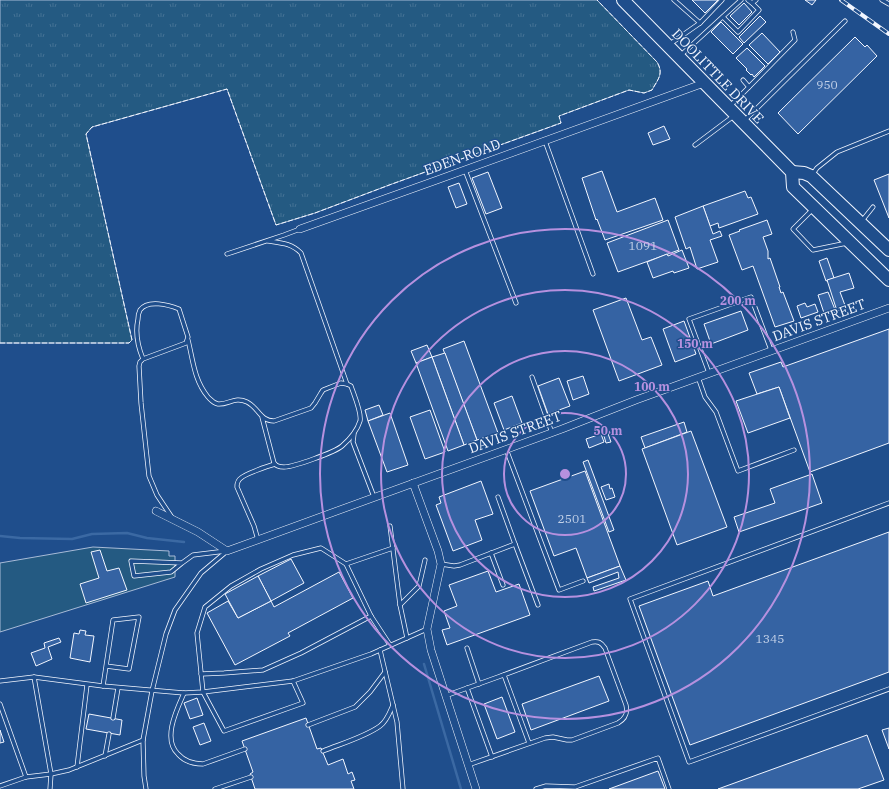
<svg xmlns="http://www.w3.org/2000/svg" width="889" height="789" viewBox="0 0 889 789" font-family="'IBM Plex Serif',serif">
<style>
.grass{fill:url(#grass-tufts);stroke:#a8bbd7}
.pitch{fill:#245a82;stroke:#a8bbd7}
.lines{fill:none;stroke-linecap:round;stroke-linejoin:round}
.stream{stroke:#3b69a3;stroke-width:2.5}
.building{fill:#3563a3;stroke:#f2f6ff}
.service-casing{stroke:#f2f6ff;stroke-width:5}
.minor-casing{stroke:#f2f6ff;stroke-width:8}
.primary-casing{stroke:#f2f6ff;stroke-width:14}
.service{stroke:#1f4e8c;stroke-width:3.5}
.minor{stroke:#1f4e8c;stroke-width:7}
.primary{stroke:#1f4e8c;stroke-width:12}
.rail-casing{stroke:#f2f6ff;stroke-width:4}
.rail{stroke:#1f4e8c;stroke-width:2.5;stroke-dasharray:8;stroke-linecap:butt}
.fence{stroke:#f2f6ff;stroke-width:1;stroke-dasharray:5 2;stroke-linecap:butt}
.ring{fill:none;stroke:#b691df;stroke-width:2}
.labels{text-anchor:middle;stroke-width:3;stroke-linejoin:round;paint-order:stroke}
.number-label{font-size:12px;fill:#c3d1e8}
.street-label{font-size:14px;fill:#f2f6ff;stroke:#1f4e8c}
.centre{fill:#b691df;stroke:#1f4e8c;stroke-width:2}
.ring-label{font-size:12px;text-anchor:middle;font-weight:bold;fill:#b691df;stroke:#1f4e8c;stroke-width:3;stroke-linejoin:round;paint-order:stroke}
</style>
<defs>
<pattern id="grass-tufts" width="24" height="20" patternUnits="userSpaceOnUse"><rect width="24" height="20" fill="#245a82"/><path d="M3 7l-1-3M5 7V3M7 7l1-3M15 17l-1-3M17 17v-4M19 17l1-3" fill="none" stroke="#447295"/></pattern>
</defs>
<rect width="100%" height="100%" fill="#1f4e8c"/>
<path class="grass" d="M0 0H597L657 62C664 74 658 79 652 90L644 93 629 90 559 116 561 123 392 184 315 213 276 225 227 89 92 127 86 134 132 340 129 343H0Z"/>
<polygon class="pitch" points="93,547 169,551 169,556 175,556 175,577 0,632 0,563"/>
<g class="lines">
<g class="stream">
<polyline points="0,536 20,538 72,539 92,534 127,533 147,538 184,542"/>
<polyline points="424,664 461,789"/>
</g>
</g>
<g class="building">
<polygon points="692,0 718,0 705,13"/>
<polygon points="805,0 816,0 812,5"/>
<polygon points="744,3 752,12 739,25 730,16"/>
<polygon points="760,16 766,22 744,43 739,37"/>
<polygon points="721,22 743,44 733,54 711,32"/>
<polygon points="762,33 780,52 768,64 749,45"/>
<polygon points="855,37 865,47 867,45 877,56 798,134 778,113"/>
<polygon points="747,48 765,66 754,77 752,74 751,75 746,70 747,69 736,58"/>
<polygon points="664,126 670,139 653,145 648,133"/>
<polygon points="602,171 617,212 655,198 663,220 605,240 597,219 596,220 582,178"/>
<polygon points="488,172 502,208 486,214 472,178"/>
<polygon points="889,174 889,218 874,180"/>
<polygon points="459,183 467,204 456,208 448,187"/>
<polygon points="745,191 748,198 751,197 758,214 719,228 718,223 710,226 703,206"/>
<polygon points="703,206 713,234 720,231 722,236 710,240 718,262 697,269 690,247 686,249 675,217"/>
<polygon points="668,220 679,250 618,272 607,243"/>
<polygon points="767,220 772,234 763,237 768,251 768,259 770,258 780,287 779,287 781,293 783,292 794,321 775,327 753,266 742,270 729,235 740,231 739,230"/>
<polygon points="682,250 689,268 674,273 673,271 653,278 647,262 667,254 668,256"/>
<polygon points="827,258 834,278 826,281 819,261"/>
<polygon points="849,273 854,288 840,292 846,308 837,311 827,280"/>
<polygon points="828,292 836,312 825,316 818,295"/>
<polygon points="626,298 642,340 651,337 662,365 619,381 593,310"/>
<polygon points="805,303 807,307 815,304 818,312 801,318 797,306"/>
<polygon points="741,311 748,330 711,344 704,324"/>
<polygon points="684,321 696,354 675,362 663,329"/>
<polygon points="889,329 889,443 810,472 779,387 757,394 749,373 781,362 783,367"/>
<polygon points="464,341 498,433 477,440 443,349"/>
<polygon points="427,345 432,357 416,363 411,351"/>
<polygon points="445,353 477,440 464,445 432,357"/>
<polygon points="432,357 464,445 448,451 416,363"/>
<polygon points="583,376 589,394 573,400 567,381"/>
<polygon points="559,378 570,406 548,414 538,386"/>
<polygon points="779,387 790,418 748,433 736,401"/>
<polygon points="512,396 522,423 504,430 494,403"/>
<polygon points="379,405 383,415 368,421 365,410"/>
<polygon points="430,410 445,452 425,459 410,417"/>
<polygon points="390,413 408,465 387,472 368,421"/>
<polygon points="684,422 687,432 645,448 641,437"/>
<polygon points="606,428 611,442 606,443 602,429"/>
<polygon points="691,431 727,527 677,545 642,449"/>
<polygon points="601,434 604,442 589,448 586,439"/>
<polygon points="588,460 614,530 609,532 583,462"/>
<polygon points="585,471 620,566 587,578 576,548 554,556 530,491"/>
<polygon points="812,474 822,503 739,532 734,517 775,503 770,489"/>
<polygon points="481,481 493,514 475,520 482,540 453,551 436,505 441,503 439,497"/>
<polygon points="609,484 610,489 612,488 615,497 606,500 601,487"/>
<polygon points="889,532 889,672 690,745 639,606 708,581 713,596"/>
<polygon points="100,550 107,571 119,568 127,590 86,603 80,584 99,578 91,552"/>
<polygon points="291,559 304,583 271,601 258,576"/>
<polygon points="620,566 626,580 594,591 593,587 619,578 618,572 589,583 587,578"/>
<polygon points="488,571 496,592 519,584 530,615 447,645 442,630 450,628 444,611 457,606 449,585"/>
<polygon points="339,572 353,598 288,633 290,636 235,665 207,613 228,601 238,618 271,601 274,607"/>
<polygon points="258,576 271,601 238,618 225,594"/>
<polygon points="80,630 86,631 85,635 94,636 90,662 70,658 74,633 79,634"/>
<polygon points="59,638 61,642 48,647 52,659 36,666 31,653 45,648 44,643"/>
<polygon points="599,676 609,701 531,730 522,704"/>
<polygon points="502,697 515,732 497,739 484,704"/>
<polygon points="197,698 203,715 190,719 184,703"/>
<polygon points="89,714 122,720 120,735 86,729"/>
<polygon points="306,718 317,749 321,748 328,765 343,759 348,774 352,772 355,780 351,781 354,789 255,789 250,774 253,772 242,741"/>
<polygon points="204,723 211,741 200,745 193,727"/>
<polygon points="889,728 889,749 882,730"/>
<polygon points="0,730 4,742 0,743"/>
<polygon points="867,735 884,780 858,789 718,789"/>
<polygon points="658,771 665,789 609,789"/>
</g>
<g class="lines">
<defs>
<g id="service">
<polyline points="674,0 700,23"/>
<polyline points="748,0 752,3 756,0"/>
<polyline points="882,0 889,4"/>
<polyline points="723,17 738,32 759,10 752,3"/>
<polyline points="670,44 700,23 722,0"/>
<polyline points="681,55 741,0"/>
<polyline points="749,87 795,40 793,32"/>
<polyline points="730,106 749,87 743,80"/>
<polyline points="744,121 845,21"/>
<polyline points="545,141 593,274"/>
<polyline points="695,145 735,115"/>
<polyline points="465,170 516,303"/>
<polyline points="812,175 817,168 837,152 889,131"/>
<polyline points="813,209 793,229 813,250 847,243"/>
<polyline points="861,222 873,207"/>
<path d="M268 241C281 243 291 243 301 253L347 384"/>
<polyline points="227,254 284,235 300,229"/>
<path d="M188 340C193 360 194 380 208 397 211 400 213 403 218 404 228 405 235 396 247 402 259 408 260 421 274 421L311 408 315 403 321 393 323 390 328 388 341 383 347 384 351 386C354 395 362 413 360 421 357 431 350 439 342 446 335 452 294 467 284 467 280 467 276 466 274 463L262 417"/>
<path d="M143 359C138 347 135 333 138 319 138 316 139 312 140 310 148 299 169 305 179 309L188 337 186 343 143 359 140 362 139 366 141 403 149 476 157 495 171 516"/>
<polyline points="709,373 689,319 751,297 771,350"/>
<polyline points="532,377 552,433"/>
<polyline points="698,377 705,397 716,412 738,471 794,450"/>
<polyline points="354,434 353,442 374,497"/>
<polyline points="506,449 559,590 583,581"/>
<polyline points="498,497 515,544"/>
<polyline points="889,503 630,599 689,762 889,689"/>
<polyline points="390,526 400,605 407,638"/>
<path d="M258 540 254 526 237 487C237 484 238 480 241 478 245 474 268 466 275 464"/>
<polyline points="491,553 503,585"/>
<polyline points="182,563 171,572 134,576 131,561 182,563 193,555 226,551"/>
<polyline points="346,564 371,616 390,645"/>
<polyline points="441,564 454,566 460,565 515,544 538,605"/>
<polyline points="400,605 419,586 425,560"/>
<polyline points="467,648 479,684"/>
<polyline points="380,650 397,722 403,789"/>
<polyline points="106,666 129,669 139,617 113,620 103,686 184,693 203,692 293,681 371,654 427,629"/>
<polyline points="201,674 224,673 263,670 301,653 371,616"/>
<polyline points="504,675 529,743"/>
<polyline points="34,677 51,774 50,789"/>
<polyline points="0,681 34,677 103,686"/>
<polyline points="293,681 303,703 224,731 203,692 197,633 205,607 231,586 261,569 293,555 321,548 346,564 393,548"/>
<polyline points="467,688 492,757"/>
<path d="M184 693C177 709 162 739 178 754 185 762 193 764 203 764L245 749"/>
<path d="M445 696 498 677 592 642C598 641 601 642 605 648L626 705C628 714 625 719 618 723L572 740H567L553 737 545 738 468 765"/>
<polyline points="0,704 26,777"/>
<polyline points="113,718 118,688"/>
<polyline points="308,725 355,707 370,692 385,672"/>
<path d="M323 751C340 744 365 737 380 726 387 721 390 712 393 705"/>
<polyline points="105,756 109,734"/>
<polyline points="77,767 87,685"/>
<polyline points="0,786 26,777 51,774 69,770 143,740"/>
<polyline points="146,789 144,776 143,740 152,691 166,634 175,610 201,573 227,551"/>
<polyline points="215,789 251,777"/>
<polyline points="536,789 546,786 575,787 658,758 669,789"/>
</g>
<g id="minor">
<polyline points="300,229 437,180 704,83"/>
<polyline points="413,483 438,551 441,564 427,629 431,650 476,789"/>
<polyline points="156,511 198,532 227,551 562,429 636,400 889,308"/>
</g>
<g id="primary">
<polyline points="623,0 792,172 793,187 889,280"/>
<polyline points="792,172 804,173 811,176 889,250"/>
</g>
</defs>
<use href="#service" class="service-casing"/>
<use href="#minor" class="minor-casing"/>
<use href="#primary" class="primary-casing"/>
<use href="#service" class="service"/>
<use href="#minor" class="minor"/>
<use href="#primary" class="primary"/>
<defs>
<polyline id="rail" points="841,0 889,34"/>
</defs>
<use href="#rail" class="rail-casing"/>
<use href="#rail" class="rail"/>
<path class="fence" d="M0 343H129L132 340 86 134 92 127 227 89 276 225 315 213 392 184 561 123 559 116 629 90 644 93 652 90C658 79 664 74 657 62L597 0"/>
</g>
<g class="ring">
<circle cx="565" cy="474" r="61"/>
<circle cx="565" cy="474" r="123"/>
<circle cx="565" cy="474" r="184"/>
<circle cx="565" cy="474" r="245"/>
</g>
<g class="labels">
<g class="number-label">
<text x="827" y="89">950</text>
<text x="643" y="250">1091</text>
<text x="572" y="523">2501</text>
<text x="770" y="643">1345</text>
</g>
<g class="street-label">
<text transform="translate(718 76) rotate(46)" y="5">DOOLITTLE DRIVE</text>
<text transform="translate(462 157) rotate(-20)" y="5">EDEN ROAD</text>
<text transform="translate(819 320) rotate(-20)" y="5">DAVIS STREET</text>
<text transform="translate(515 432) rotate(-20)" y="5">DAVIS STREET</text>
</g>
</g>
<circle cx="565" cy="474" r="6" class="centre"/>
<g class="ring-label">
<text x="738" y="305">200 m</text>
<text x="695" y="348">150 m</text>
<text x="652" y="391">100 m</text>
<text x="608" y="435">50 m</text>
</g>
</svg>
